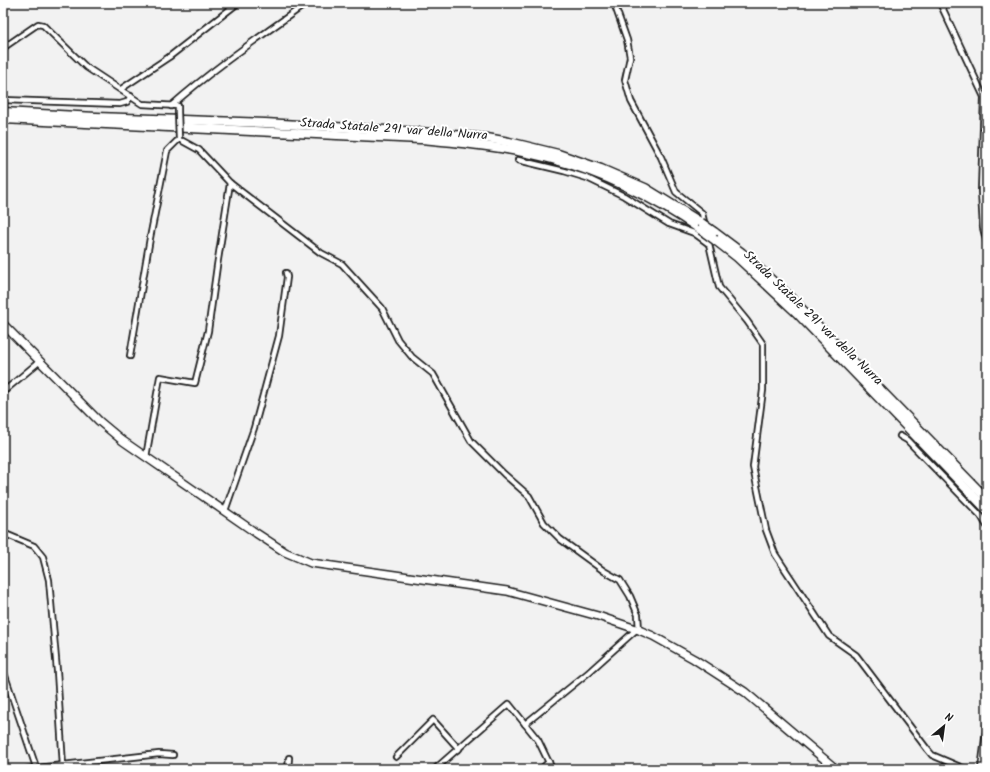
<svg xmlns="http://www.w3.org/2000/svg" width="990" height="772" viewBox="0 0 990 772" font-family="Kalam,sans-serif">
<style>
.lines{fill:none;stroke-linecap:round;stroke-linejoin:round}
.street-casing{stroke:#1c1c1c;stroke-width:8}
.secondary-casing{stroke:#1c1c1c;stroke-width:10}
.highway-casing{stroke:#1c1c1c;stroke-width:11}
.street{stroke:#fff;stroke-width:4.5}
.secondary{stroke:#fff;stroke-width:7}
.highway{stroke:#fff;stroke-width:8}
.street-bridge-casing{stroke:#1c1c1c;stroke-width:8;stroke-linecap:butt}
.highway-bridge-casing{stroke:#1c1c1c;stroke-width:11;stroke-linecap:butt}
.street-bridge{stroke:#fff;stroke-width:4.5}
.highway-bridge{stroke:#fff;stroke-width:8}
.labels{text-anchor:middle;stroke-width:4;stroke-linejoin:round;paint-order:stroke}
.street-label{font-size:13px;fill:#1c1c1c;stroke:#fff}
</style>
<rect width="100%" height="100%" fill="#f2f2f2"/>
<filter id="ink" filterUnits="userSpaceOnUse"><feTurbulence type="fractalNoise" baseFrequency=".025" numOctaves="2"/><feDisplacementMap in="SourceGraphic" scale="8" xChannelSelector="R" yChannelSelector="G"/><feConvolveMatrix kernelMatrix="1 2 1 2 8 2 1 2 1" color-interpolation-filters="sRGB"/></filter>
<g filter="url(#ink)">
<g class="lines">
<defs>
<g id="street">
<polyline points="614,3 627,40 630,57 625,80 631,101 661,157 676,192 702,213 705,226"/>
<polyline points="940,3 984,97 981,191 983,228 987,243"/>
<polyline points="3,48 35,26 38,24 43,25 86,67 142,104 178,106 178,112"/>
<polyline points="121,89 169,57 238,3"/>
<polyline points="3,100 120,104 127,102 131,96"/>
<path d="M171 106C214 68 261 36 307 3"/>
<polyline points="518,160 564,171 587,178 624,196 669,224 694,233 709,244"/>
<polyline points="707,235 719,287 747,321 763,344 763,390 753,467 766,530 775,554 829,636 856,655 927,749 932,755 965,769"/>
<polyline points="130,356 150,238 167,151 179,139 199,150 230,183 321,253 342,264 382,308 398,340 412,357 433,374 471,441 504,474 529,496 544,523 560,539 604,571 620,580 630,596 638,615 639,630"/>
<polyline points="3,392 40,361"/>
<polyline points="900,436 907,440 981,516 987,526"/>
<polyline points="146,457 160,377 195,383 208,331 217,266 230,183"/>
<polyline points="225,511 254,428 279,336 287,277 286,273"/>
<polyline points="3,533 34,546 43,557 49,580 57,671 63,766"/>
<polyline points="3,670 36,767"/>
<polyline points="525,724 589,672 637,629"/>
<polyline points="396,757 433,720 459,749"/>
<polyline points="28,769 159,754 173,755"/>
<polyline points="288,769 289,758"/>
<polyline points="435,769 509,704 538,740 552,769"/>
<polyline points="541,769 549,762"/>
<polyline points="981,769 987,724"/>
</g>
<polyline id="secondary" points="3,324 99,421 123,441 256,533 285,552 311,563 507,591 598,616 639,630 653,636 694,659 745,692 836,769"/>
<g id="highway">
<polyline points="3,112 96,117 265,123 420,132 487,138 509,142 558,154 601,169 645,188 700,222"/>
<path d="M3 119 420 139C464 143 509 147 552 159 605 173 656 199 701 230"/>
<polyline points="714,232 742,253 789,296 987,499"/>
<polyline points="715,240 737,257 796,312 987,510"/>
</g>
</defs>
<use href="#street" class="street-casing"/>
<use href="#secondary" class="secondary-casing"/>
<use href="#highway" class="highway-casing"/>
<use href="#street" class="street"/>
<use href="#secondary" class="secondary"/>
<use href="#highway" class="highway"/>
<defs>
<polyline id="street-bridge" points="178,112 179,139"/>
<g id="highway-bridge">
<polyline points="700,222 714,232"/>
<polyline points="701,230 715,240"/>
</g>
</defs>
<use href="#street-bridge" class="street-bridge-casing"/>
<use href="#highway-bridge" class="highway-bridge-casing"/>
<use href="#street-bridge" class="street-bridge"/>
<use href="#highway-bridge" class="highway-bridge"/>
</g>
</g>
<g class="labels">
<g class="street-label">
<text transform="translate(394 128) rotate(4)" y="5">Strada Statale 291 var della Nurra</text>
<text transform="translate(814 317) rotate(44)" y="5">Strada Statale 291 var della Nurra</text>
</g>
</g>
<rect width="990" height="772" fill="none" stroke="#fff" stroke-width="16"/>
<rect x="8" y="8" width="974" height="756" fill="none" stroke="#1c1c1c" stroke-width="1.5" filter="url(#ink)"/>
<g transform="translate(944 726) rotate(29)" stroke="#ffffff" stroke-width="3" paint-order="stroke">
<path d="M0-3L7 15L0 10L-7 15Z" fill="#1c1c1c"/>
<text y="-6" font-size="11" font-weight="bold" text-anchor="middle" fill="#1c1c1c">N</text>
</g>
</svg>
